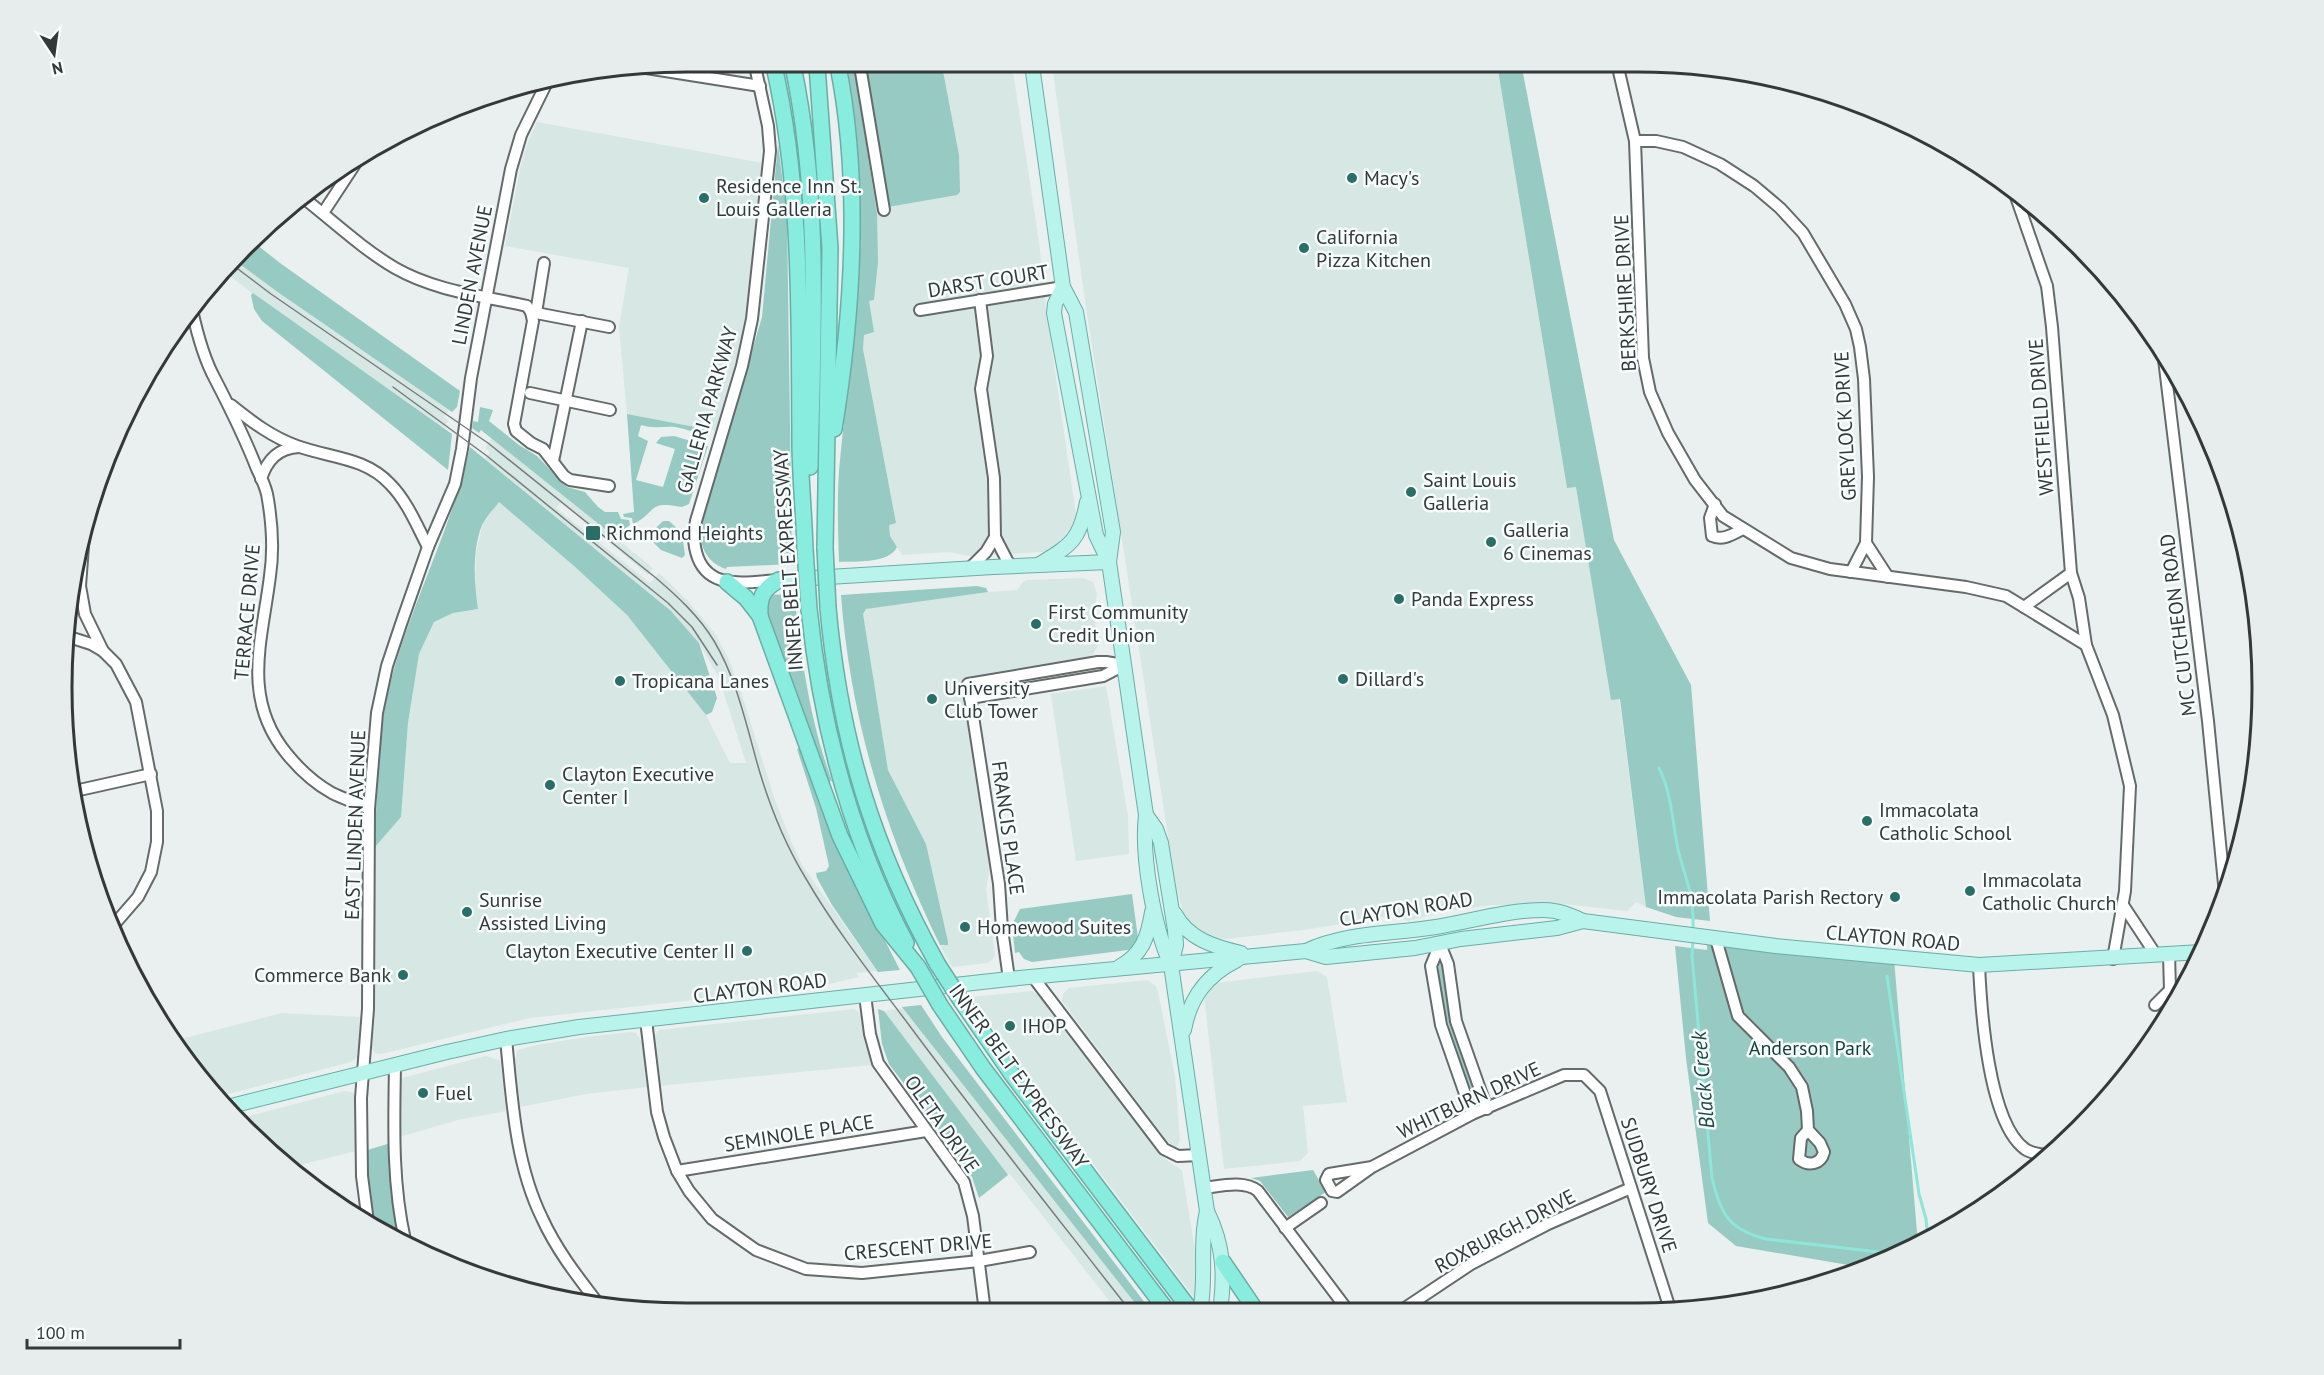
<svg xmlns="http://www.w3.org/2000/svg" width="2324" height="1375" viewBox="0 0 2324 1375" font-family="'PT Sans',sans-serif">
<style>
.built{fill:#d7e7e4}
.green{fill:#97cac2}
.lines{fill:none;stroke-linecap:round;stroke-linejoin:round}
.stream{stroke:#8ee5d9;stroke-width:3}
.minor-casing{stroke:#656b6a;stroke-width:14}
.major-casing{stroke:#6bada5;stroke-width:16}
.highway-casing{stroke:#6bada5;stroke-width:18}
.minor{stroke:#fff;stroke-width:10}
.major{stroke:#b8f4ec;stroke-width:14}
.highway{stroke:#88ecdf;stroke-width:15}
.tram{stroke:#787c7c;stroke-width:1.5}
.highway-bridge-casing{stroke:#6bada5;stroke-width:18;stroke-linecap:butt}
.highway-bridge{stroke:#88ecdf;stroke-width:15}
.poi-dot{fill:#286f67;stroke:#f6fdfc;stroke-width:2}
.labels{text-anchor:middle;stroke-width:5;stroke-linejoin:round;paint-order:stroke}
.poi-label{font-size:20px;fill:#353838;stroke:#f6fdfc;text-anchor:start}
.street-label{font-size:20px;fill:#353838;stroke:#f6fdfc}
.park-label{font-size:20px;fill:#163f3a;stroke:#f6fdfc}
.water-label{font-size:21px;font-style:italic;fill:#224a45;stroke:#f6fdfc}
.rim{fill:none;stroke:#353838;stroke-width:3}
</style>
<rect width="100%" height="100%" fill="#e9f0ef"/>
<g class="built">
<polygon points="1497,64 1567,488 1576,487 1611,700 1619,698 1646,907 1636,902 1627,911 1564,904 1491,905 1442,912 1408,921 1395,915 1304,930 1225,939 1214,938 1202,932 1191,924 1183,912 1176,888 1085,301 1052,65"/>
<polygon points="1012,65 1039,242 1047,317 1077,521 1070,536 1050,551 1042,552 969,556 949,552 902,555 890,536 863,348 869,249 856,121 847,66"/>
<polygon points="537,122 763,163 745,327 717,431 627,414 619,327 629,268 505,246 521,165 527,144"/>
<polygon points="233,259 279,293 449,410 444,417 448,421 443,427 267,304 223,271"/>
<polygon points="492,438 653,568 648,575 561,502 556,508 650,583 659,573 689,602 716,635 729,660 740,689 774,797 793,846 802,865 877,971 856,973 859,977 820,986 530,1018 381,1054 375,1053 372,1049 370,1039 374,998 375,847 401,817 408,723 419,654 434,622 453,613 478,609 475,588 476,553 483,523 499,502 574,566 627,615 706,715 730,763 746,763 719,678 699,643 671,611 485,459 490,452 485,448"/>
<polygon points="1083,578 1093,582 1097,594 1094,613 1098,645 1093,654 1089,657 962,680 987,822 989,874 986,889 995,954 993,959 987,963 952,967 940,945 944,946 926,844 888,770 862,609 988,592 1017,590 1023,582 1028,580"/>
<polygon points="1106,686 1128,816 1129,854 1076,861 1051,694"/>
<polygon points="1317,971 1327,977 1347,1102 1303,1106 1308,1153 1300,1161 1224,1169 1204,996 1215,983"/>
<polygon points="1147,980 1155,985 1157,988 1175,1076 1180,1140 1178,1146 1175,1147 1166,1140 1062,1001 1063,994 1069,988"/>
<polygon points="1032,991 1039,996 1157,1151 1165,1159 1182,1170 1197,1263 1194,1297 1029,1079 971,997"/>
<polygon points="903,1008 952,1068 1142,1312 1118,1312 1010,1174 1008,1175 884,1011"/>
<polygon points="854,1009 858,1011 862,1018 871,1065 659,1086 654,1036 659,1030"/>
<polygon points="282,1013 360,1017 358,1057 351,1062 217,1097 191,1069 173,1041"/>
<polygon points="630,1032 636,1033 643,1044 647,1087 586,1094 520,1107 514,1063 518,1050 537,1045 586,1037"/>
<polygon points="486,1056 499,1060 501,1065 506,1111 458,1120 399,1137 400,1081 402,1078"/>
<polygon points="345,1091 354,1093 356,1098 356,1151 288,1168 274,1158 238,1119"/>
</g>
<g class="green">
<polygon points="1521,63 1614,540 1691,685 1710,921 1676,917 1646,907 1620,699 1611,700 1576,487 1567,488 1497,64"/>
<path d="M847 66H854L877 214 878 262 874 300 869 301 874 332 864 335 863 349 896 523 889 525 890 536 897 547C889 564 855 561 839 562 838 532 837 501 839 471 844 412 853 353 858 294 863 218 861 140 847 66Z"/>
<polygon points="866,66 942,66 959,155 960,192 957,195 888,207"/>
<path d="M778 144 787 216 792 564 727 567 726 569C708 563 700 548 700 530L762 317Z"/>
<polygon points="251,240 280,263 460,391 457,407 452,412 279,293 233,259"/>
<polygon points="253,293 452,434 448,470 262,321 254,309 251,295"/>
<polygon points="480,407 493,410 489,421 519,445 537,456 567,487 585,492 598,507 605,512 618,512 621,519 629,520 630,525 615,537 481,430 479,433 472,428 473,421 478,422"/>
<path d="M627 414 711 430 708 436C697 433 686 429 675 427 663 426 653 429 641 425L638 436 648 441 636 480 663 487 675 449 656 443 661 437 674 436 708 446 689 504 682 507C646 500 658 512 633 524L632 518 624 517 623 514 634 512Z"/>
<path d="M470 447 671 611 699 643 717 698 712 712 706 715 627 615 574 566 499 502C494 509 486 517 482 525 472 551 474 582 478 609L453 613 434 622 419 654 408 723 401 817 375 847C377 787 377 726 394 669 416 594 453 523 470 447Z"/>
<polygon points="663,521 669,521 682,533 685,555 682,558 661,550 654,543 654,530"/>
<path d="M977 586 986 588 988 592 866 609 863 614 888 770 926 844 948 942V945H940C886 835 850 718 841 595Z"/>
<path d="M794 594C802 660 809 718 832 781L827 782 765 611 769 595Z"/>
<polygon points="800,748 839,851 900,970 878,972 832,905 817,878 816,873 826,871 829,866 816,808 797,749"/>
<polygon points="1132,894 1138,938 1136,944 1128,950 1032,962 1024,959 1019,952 1015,953 1012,925 1020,909"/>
<polygon points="1707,938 1894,959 1918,1244 1866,1268 1736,1246 1708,1223 1686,1058 1675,946 1707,950"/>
<path d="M1440 962H1443L1477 1090 1474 1092 1470 1089C1462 1067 1431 982 1440 962Z"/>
<polygon points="921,1005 942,1037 1152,1312 1142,1312 902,1007"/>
<polygon points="878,1009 884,1011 1008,1175 979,1198 972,1177 949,1143 889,1064 882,1044"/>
<polygon points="394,1142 405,1240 368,1222 361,1152"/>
<polygon points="1313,1170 1326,1192 1288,1217 1260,1181 1251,1178"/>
</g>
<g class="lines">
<g class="stream">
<path d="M1659 768C1673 796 1672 825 1679 854 1688 885 1694 897 1693 931"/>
<path d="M1693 938 1692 956 1712 1178C1720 1213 1729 1230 1766 1239L1896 1254"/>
<polyline points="1887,976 1919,1194 1926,1219 1928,1239"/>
</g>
<defs>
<g id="minor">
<polyline points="1617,63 1635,141 1643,358 1650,392 1668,433 1695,480 1723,516 1791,558 1830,569 1966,587 2006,596 2086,645 2113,715 2130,786 2125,891 2113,959"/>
<path d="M755 66 768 126 770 151 752 319 742 366 696 521C693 534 693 545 698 558 711 591 749 582 778 580"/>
<polyline points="860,66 884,210"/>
<polyline points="640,67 760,86"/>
<polyline points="1635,141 1656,141 1683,147 1720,164 1754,186 1780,208 1803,233 1845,304 1856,329 1860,347 1864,379 1868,477 1866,543 1851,572"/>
<polyline points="2014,191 2047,286 2052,327 2071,573 2079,598 2086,645"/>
<path d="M301 196C332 220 361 248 395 268 435 291 483 296 527 306L531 312 533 321 514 424 516 431 531 443 543 449 564 476 570 480 609 486"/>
<polyline points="323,213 359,158"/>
<polyline points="980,300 987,356 981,389 994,478 995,537 1010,566"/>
<path d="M192 310C197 333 203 357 215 379 230 408 245 438 257 469 261 477 265 486 267 494 272 521 274 549 270 576 262 641 241 698 287 754 300 770 314 783 332 793 344 799 357 803 369 809"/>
<polyline points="920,310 1063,287"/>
<polyline points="531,312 609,327"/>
<polyline points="536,313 544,263"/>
<polyline points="2163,351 2208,721 2225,894"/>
<polyline points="530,393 610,410"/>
<path d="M231 405C252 422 272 437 297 446 330 458 365 457 390 484 407 501 417 526 428 547"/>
<polyline points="553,461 582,321"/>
<path d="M261 479C267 460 278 448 299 447"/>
<path d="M1715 504 1710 518 1712 536C1723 541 1733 534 1743 529"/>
<polyline points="85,520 80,586 85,614 103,651 116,664 136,702 157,811 157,842 151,872 138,897 112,927"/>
<polyline points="1866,543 1888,577"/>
<polyline points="970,568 986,552 995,537"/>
<polyline points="2024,607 2071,573"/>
<polyline points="67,608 80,586"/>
<polyline points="66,636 91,644 103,651"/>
<polyline points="970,698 1103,676 1124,665"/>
<polyline points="75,791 151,774"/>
<polyline points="2123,905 2156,955"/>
<path d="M1716 939 1738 1016 1789 1067 1802 1087 1807 1111 1808 1130 1820 1143 1824 1152C1821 1164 1809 1167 1799 1159L1801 1138 1808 1130"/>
<polyline points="1440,944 1431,966 1441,1025 1472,1114"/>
<polyline points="1440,944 1448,964 1456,1021 1487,1109"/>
<path d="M1979 965C1981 1009 1988 1122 2025 1149 2030 1153 2039 1154 2046 1155"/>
<polyline points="1033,977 1164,1149 1178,1156 1199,1155"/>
<polyline points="1009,979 1002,929 999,884 968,684 1098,662 1106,662 1124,665"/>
<polyline points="865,995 870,1034 878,1063 964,1182 973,1216 985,1312"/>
<polyline points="2155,1005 2170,990 2169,954"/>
<polyline points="646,1020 657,1112 664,1137 677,1171 689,1191 712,1219 756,1250 806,1269 862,1273 979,1261 1030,1252"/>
<path d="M506 1039C512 1099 515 1163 542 1218 556 1249 577 1276 597 1302"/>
<path d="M395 1065C394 1124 392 1183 405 1240"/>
<polyline points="1372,1167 1337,1192 1332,1191 1326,1180 1329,1174 1372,1167 1472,1114 1564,1075 1584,1075 1600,1091 1671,1312"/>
<polyline points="677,1171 926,1131"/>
<path d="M1204 1188C1221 1186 1244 1180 1258 1191L1349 1312"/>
<polyline points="368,1222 362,1176 361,1098 368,1009 369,809 377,713 387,666 401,624 428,547 455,484 462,449 471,378 511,169 521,135 548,80"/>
<polyline points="1285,1228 1321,1203"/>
<polyline points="1399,1312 1471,1264 1548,1224 1631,1188"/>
</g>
<g id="major">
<path d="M1032 65 1063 287 1076 312 1113 532 1109 562 1146 815C1141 855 1154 928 1171 965L1207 1211C1224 1246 1225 1274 1220 1312"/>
<polyline points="1063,287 1055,304 1054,313 1096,535 1109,562"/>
<path d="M1040 564C1071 545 1080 540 1087 502"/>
<polyline points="779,580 993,567 1109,562"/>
<polyline points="1146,815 1156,829 1161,843 1175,930 1176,945 1171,965"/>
<path d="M1175 914C1188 939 1215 947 1241 953"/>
<polyline points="1306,951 1326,957 1415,948 1461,939 1557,928 1583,921 1776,946 1979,965 2201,952"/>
<path d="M1119 967C1142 955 1148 937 1152 912"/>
<path d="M1184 1030C1190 997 1207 975 1237 960"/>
<path d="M227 1107 447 1052 506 1039 579 1027 1009 979 1306 951C1345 932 1393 934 1436 927 1472 921 1507 910 1544 910 1558 910 1570 915 1583 921"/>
<path d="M1200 1312C1207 1278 1199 1245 1207 1211"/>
</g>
<g id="highway">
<path d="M774 66C802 189 799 314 800 440 800 476 804 513 805 549"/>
<path d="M793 66C821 199 813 333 810 467"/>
<polyline points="817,66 830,248 825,548"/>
<path d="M834 429C853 314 861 181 838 66"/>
<polyline points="727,582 746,598 760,616 840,836 883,924 918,967"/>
<path d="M828 608C840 740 873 849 938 965"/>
<path d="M809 609C821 725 851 839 906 943"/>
<path d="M760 616C759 598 762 589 779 580"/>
<polyline points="962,1002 1011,1073 1192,1312"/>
<polyline points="940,1005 983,1068 1168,1312"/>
<polyline points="1223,1262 1257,1312"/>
</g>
</defs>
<use href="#minor" class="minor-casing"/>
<use href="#major" class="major-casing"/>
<use href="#highway" class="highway-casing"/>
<use href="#minor" class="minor"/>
<use href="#major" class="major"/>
<use href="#highway" class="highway"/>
<g class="tram">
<path d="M230 263 271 294 488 443 656 578C677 596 699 616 714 641 738 681 747 729 760 773 771 809 785 844 805 877 835 929 873 977 909 1025 981 1122 1057 1217 1131 1312"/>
<polyline points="393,387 487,456 668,603 692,627 717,665"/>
</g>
<defs>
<g id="highway-bridge">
<polyline points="825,548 828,608"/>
<polyline points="805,549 809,609"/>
<polyline points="938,965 962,1002"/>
<polyline points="918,967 940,1005"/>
</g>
</defs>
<use href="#highway-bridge" class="highway-bridge-casing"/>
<use href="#highway-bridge" class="highway-bridge"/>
</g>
<g class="poi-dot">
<circle cx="1352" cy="178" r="6"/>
<circle cx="704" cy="198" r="6"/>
<circle cx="1304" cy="248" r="6"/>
<circle cx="1411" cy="492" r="6"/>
<rect x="585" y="525" width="16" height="16" rx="3"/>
<circle cx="1491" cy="542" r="6"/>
<circle cx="1399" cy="599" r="6"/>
<circle cx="1036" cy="624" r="6"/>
<circle cx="1343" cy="679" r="6"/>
<circle cx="620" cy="681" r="6"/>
<circle cx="932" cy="699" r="6"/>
<circle cx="550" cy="785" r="6"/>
<circle cx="1867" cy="821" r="6"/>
<circle cx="1970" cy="891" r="6"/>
<circle cx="1895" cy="897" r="6"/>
<circle cx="467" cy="912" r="6"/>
<circle cx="965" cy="927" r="6"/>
<circle cx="747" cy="951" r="6"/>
<circle cx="403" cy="975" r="6"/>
<circle cx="1010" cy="1026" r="6"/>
<circle cx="423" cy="1093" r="6"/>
</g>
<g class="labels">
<g class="poi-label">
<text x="1364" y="185">Macy's</text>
<text x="716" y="193">Residence Inn St.<tspan x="716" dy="23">Louis Galleria</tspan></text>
<text x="1316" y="244">California<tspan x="1316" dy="23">Pizza Kitchen</tspan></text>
<text x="1423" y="487">Saint Louis<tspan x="1423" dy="23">Galleria</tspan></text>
<text x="1503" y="537">Galleria<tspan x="1503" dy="23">6 Cinemas</tspan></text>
<text x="606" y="540">Richmond Heights</text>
<text x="1411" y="606">Panda Express</text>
<text x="1048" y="619">First Community<tspan x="1048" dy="23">Credit Union</tspan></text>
<text x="1355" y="686">Dillard's</text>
<text x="632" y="688">Tropicana Lanes</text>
<text x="944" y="695">University<tspan x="944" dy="23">Club Tower</tspan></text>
<text x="562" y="781">Clayton Executive<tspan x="562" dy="23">Center I</tspan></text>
<text x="1879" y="817">Immacolata<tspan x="1879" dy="23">Catholic School</tspan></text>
<text x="1982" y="887">Immacolata<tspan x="1982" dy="23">Catholic Church</tspan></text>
<text x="1883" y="904" text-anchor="end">Immacolata Parish Rectory</text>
<text x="479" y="907">Sunrise<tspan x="479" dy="23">Assisted Living</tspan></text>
<text x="977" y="934">Homewood Suites</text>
<text x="735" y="958" text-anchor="end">Clayton Executive Center II</text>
<text x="391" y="982" text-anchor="end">Commerce Bank</text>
<text x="1022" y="1033">IHOP</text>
<text x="435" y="1100">Fuel</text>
</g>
<g class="street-label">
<text transform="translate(472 275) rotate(-79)" y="7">LINDEN AVENUE</text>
<text transform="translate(988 281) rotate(-9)" y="7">DARST COURT</text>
<text transform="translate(1625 293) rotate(-93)" y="7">BERKSHIRE DRIVE</text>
<text transform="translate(707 410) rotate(-74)" y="7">GALLERIA PARKWAY</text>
<text transform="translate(2041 417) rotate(-94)" y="7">WESTFIELD DRIVE</text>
<text transform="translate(1845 426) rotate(-93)" y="7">GREYLOCK DRIVE</text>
<text transform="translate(788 560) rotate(-94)" y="7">INNER BELT EXPRESSWAY</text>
<text transform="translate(247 612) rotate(-85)" y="7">TERRACE DRIVE</text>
<text transform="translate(2178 625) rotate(-97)" y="7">MC CUTCHEON ROAD</text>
<text transform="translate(355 825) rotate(-88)" y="7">EAST LINDEN AVENUE</text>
<text transform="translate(1008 828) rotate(82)" y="7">FRANCIS PLACE</text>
<text transform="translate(1406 909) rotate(-9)" y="7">CLAYTON ROAD</text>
<text transform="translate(1893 938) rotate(5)" y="7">CLAYTON ROAD</text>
<text transform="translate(760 988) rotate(-7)" y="7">CLAYTON ROAD</text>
<text transform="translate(1019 1076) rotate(54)" y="7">INNER BELT EXPRESSWAY</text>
<text transform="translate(1469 1100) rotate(-25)" y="7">WHITBURN DRIVE</text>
<text transform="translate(942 1124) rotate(55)" y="7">OLETA DRIVE</text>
<text transform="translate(799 1133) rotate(-9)" y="7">SEMINOLE PLACE</text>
<text transform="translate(1649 1185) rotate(72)" y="7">SUDBURY DRIVE</text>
<text transform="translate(1505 1231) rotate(-28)" y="7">ROXBURGH DRIVE</text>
<text transform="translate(918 1247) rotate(-5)" y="7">CRESCENT DRIVE</text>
</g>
<g class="park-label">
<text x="1810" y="1055">Anderson Park</text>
</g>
<g class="water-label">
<text transform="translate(1703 1080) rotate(-95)" y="7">Black Creek</text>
</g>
</g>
<path d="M0 0H2324V1375H0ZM687 72H1637A615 615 0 0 1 2252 687V688A615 615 0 0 1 1637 1303H687A615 615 0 0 1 72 688V687A615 615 0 0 1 687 72Z" fill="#e7edec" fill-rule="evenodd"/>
<path class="rim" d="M687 72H1637A615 615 0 0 1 2252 687V688A615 615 0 0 1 1637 1303H687A615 615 0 0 1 72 688V687A615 615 0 0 1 687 72Z"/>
<g transform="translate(54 54) rotate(167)" stroke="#f6fdfc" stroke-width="4.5" paint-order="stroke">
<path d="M0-4.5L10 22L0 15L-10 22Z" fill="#353838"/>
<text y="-9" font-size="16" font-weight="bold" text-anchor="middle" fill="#353838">N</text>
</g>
<path d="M27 1339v9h153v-9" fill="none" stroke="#353838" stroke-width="3"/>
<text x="36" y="1339" font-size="18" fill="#353838" stroke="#f6fdfc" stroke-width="4.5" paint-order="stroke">100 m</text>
</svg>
